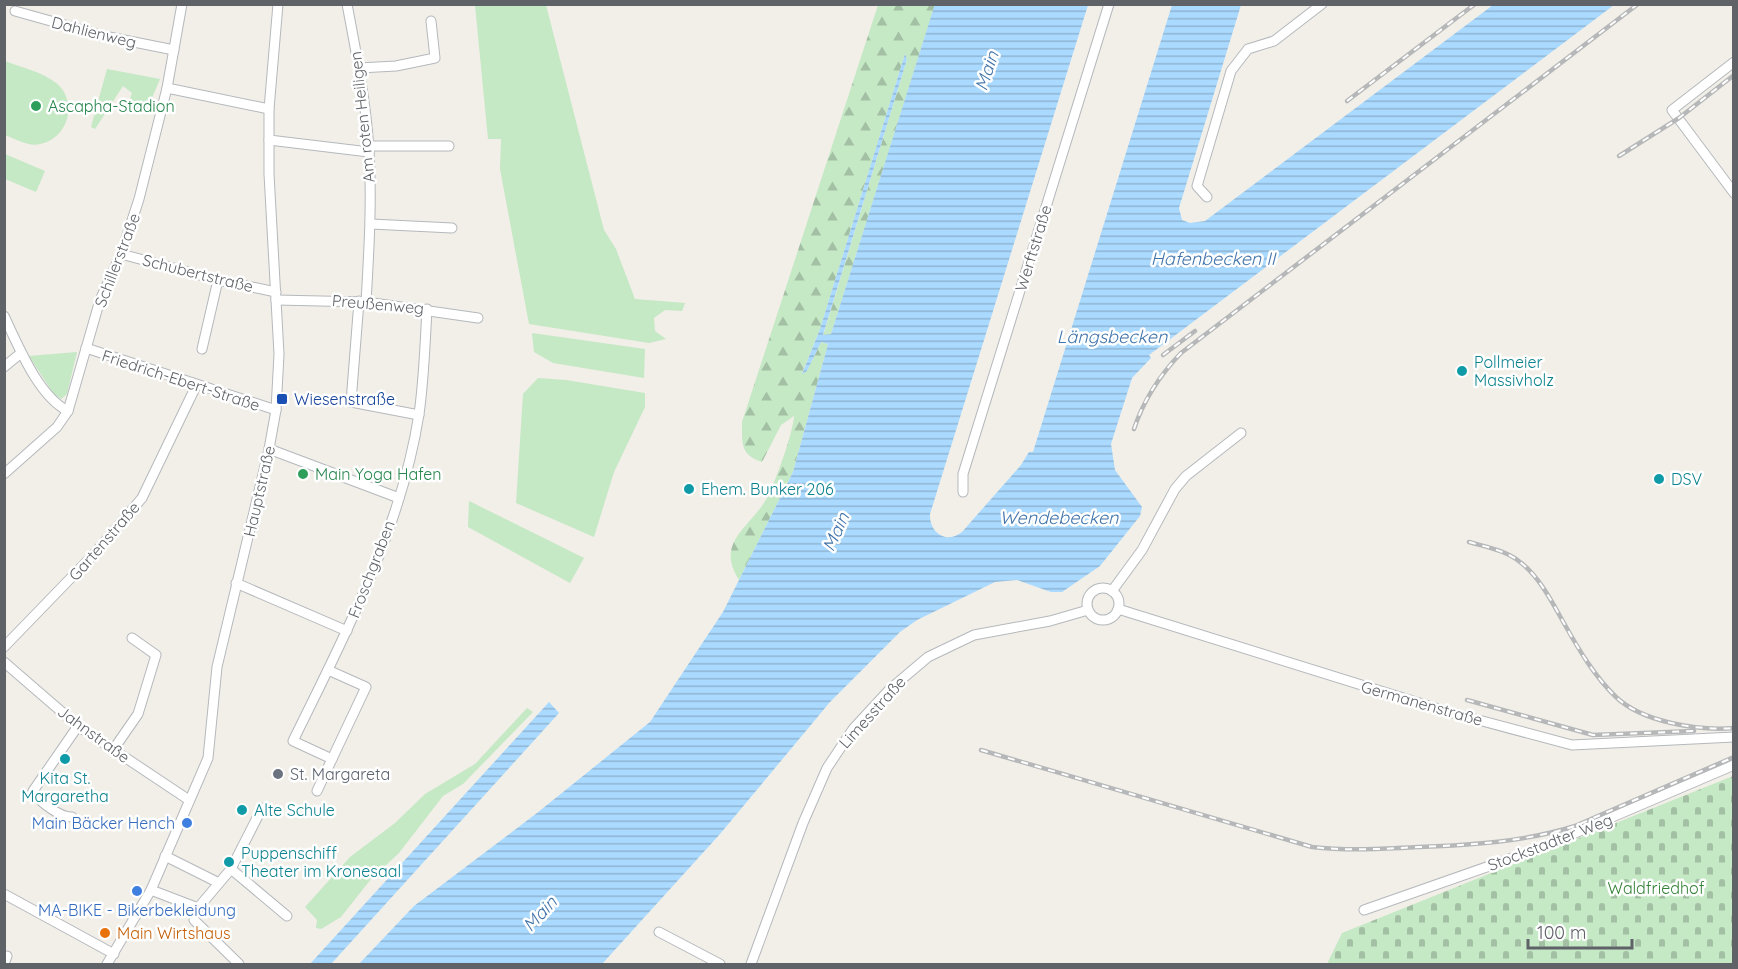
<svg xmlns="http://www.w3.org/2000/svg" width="1738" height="969" viewBox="0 0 1738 969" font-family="Quicksand,sans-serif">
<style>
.green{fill:#c5e8c5}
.forest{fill:url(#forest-firs)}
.cemetery{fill:url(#cemetery-stones)}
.water{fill:url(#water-rules)}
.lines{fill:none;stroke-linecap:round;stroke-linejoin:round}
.minor-casing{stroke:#b5b8bc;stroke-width:11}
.minor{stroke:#fff;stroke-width:9}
.rail-casing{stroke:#b6b7b8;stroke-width:4.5}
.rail{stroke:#fff;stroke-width:2;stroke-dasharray:7;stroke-linecap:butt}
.leisure-dot{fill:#2e9e5b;stroke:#fff;stroke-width:2}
.culture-dot{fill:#0f9aa8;stroke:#fff;stroke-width:2}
.transit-dot{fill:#1a4fb4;stroke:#fff;stroke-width:2}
.worship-dot{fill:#6b7280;stroke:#fff;stroke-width:2}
.shop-dot{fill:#3f7fe0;stroke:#fff;stroke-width:2}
.food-dot{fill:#e8710a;stroke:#fff;stroke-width:2}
.labels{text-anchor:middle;stroke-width:5;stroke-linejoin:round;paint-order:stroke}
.street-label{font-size:16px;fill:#5f6368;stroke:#fff}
.leisure-label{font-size:16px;fill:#27864d;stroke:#fff;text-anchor:start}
.culture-label{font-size:16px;fill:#0d838f;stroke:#fff;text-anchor:start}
.transit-label{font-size:16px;fill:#164399;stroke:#fff;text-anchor:start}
.worship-label{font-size:16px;fill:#5b616d;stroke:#fff;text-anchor:start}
.shop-label{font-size:16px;fill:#366cbe;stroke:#fff;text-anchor:end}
.park-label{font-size:16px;fill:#348238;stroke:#fff}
.food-label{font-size:16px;fill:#c56008;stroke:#fff;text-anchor:start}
.water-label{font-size:18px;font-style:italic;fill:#4174aa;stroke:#fff}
</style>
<defs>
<pattern id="forest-firs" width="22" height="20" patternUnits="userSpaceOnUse" patternTransform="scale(1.5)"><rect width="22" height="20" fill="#c5e8c5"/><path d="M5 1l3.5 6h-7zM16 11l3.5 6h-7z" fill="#a3c0a4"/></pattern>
<pattern id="cemetery-stones" width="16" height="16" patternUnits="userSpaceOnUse" patternTransform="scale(1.5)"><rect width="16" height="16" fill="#c5e8c5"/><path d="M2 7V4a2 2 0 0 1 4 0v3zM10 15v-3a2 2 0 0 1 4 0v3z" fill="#a3c0a4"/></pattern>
<pattern id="water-rules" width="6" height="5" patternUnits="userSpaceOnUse" patternTransform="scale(1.5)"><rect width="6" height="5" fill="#aadaff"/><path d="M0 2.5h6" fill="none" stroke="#8eb4d2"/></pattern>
</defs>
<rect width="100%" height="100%" fill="#f1efe8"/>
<g class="green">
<polygon points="475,5 546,5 604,230 616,249 635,299 685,303 682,311 665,310 654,318 655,331 666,339 649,343 529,324 500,169 501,139 488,139"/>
<path d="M5 61C20 67 43 72 56 83 79 101 68 139 40 144 28 147 16 139 5 135Z"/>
<polygon points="107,69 160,79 146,112 137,111 129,101 132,93 123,86 95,129 91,127"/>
<polygon points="5,154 45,171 36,192 5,179"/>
<polygon points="532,333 645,349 644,378 553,363 534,352"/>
<polygon points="77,352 67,394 61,399 53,393 29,356"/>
<polygon points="538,378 566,380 645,393 645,407 614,472 594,537 516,503 523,394"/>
<polygon points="469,501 584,558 570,583 468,527"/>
<polygon points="527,708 533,712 463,784 443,796 399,853 371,879 341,917 321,929 316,928 317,920 305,907 350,857 395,823 425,794 475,764"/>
</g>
<path class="forest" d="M878 5H935L831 334 823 336 907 59 905 54 820 329 802 373 807 371 821 342 828 344 793 472 739 580C714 541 752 527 768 496 776 480 793 433 794 416L781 425 762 462C740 455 742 443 742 422Z"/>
<polygon class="cemetery" points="1733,776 1733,964 1327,964 1342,933"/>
<g class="water">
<path d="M935 4 1088 5 930 514C929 532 946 545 962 532L1021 465 1029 452H1033L1172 5H1241L1179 208 1182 220 1190 223 1205 221 1493 5H1614L1149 355 1151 358 1132 378 1111 444 1115 470 1142 507 1140 516 1100 566 1062 592H1051L1017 580 995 582 917 620 900 632 830 702 720 834 602 964H359L414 906 537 813 650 722 723 612 793 472 828 344 821 342 807 371 802 374 820 329 905 54 907 59 823 335 831 334Z"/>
<polygon points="549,702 559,713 331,964 310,964"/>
</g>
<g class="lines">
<defs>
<g id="minor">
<path d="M347 4C356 52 366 101 369 150 372 201 369 251 366 302"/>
<polyline points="15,11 104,36 174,50"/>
<polyline points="1734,62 1672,110 1734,193"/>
<polyline points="359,68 396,66 435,58 431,21"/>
<polyline points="167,88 269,109"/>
<polyline points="269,140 369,152"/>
<polyline points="369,146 449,146"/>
<polyline points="1207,197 1197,186 1231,71 1248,49 1274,41 1322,4"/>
<polyline points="371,224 452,228"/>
<polyline points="121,254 218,280 276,292"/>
<polyline points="276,300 366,302 478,318"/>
<polyline points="359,301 351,402 419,415"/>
<path d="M4 316C18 345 38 396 68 411"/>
<polyline points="86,348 276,410"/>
<polyline points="202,349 218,280"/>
<polyline points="4,367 21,353"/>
<polyline points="269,449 399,498"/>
<polyline points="4,474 57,427 68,411 100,300 121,254 139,199 167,88 182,4"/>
<polyline points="963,492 963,474 1109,4"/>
<polyline points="236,583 347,631"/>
<circle cx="1103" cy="604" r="16"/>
<polyline points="1112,591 1142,550 1175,489 1186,476 1241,433"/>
<polyline points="1118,609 1445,711 1572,745 1734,737"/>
<polyline points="4,647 94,554 142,498 196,386"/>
<polyline points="4,662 78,726 189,800"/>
<polyline points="328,670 366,687 332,759"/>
<polyline points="113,750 138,714 156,655 132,638"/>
<path d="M317 791 332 759 293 741C344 637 401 530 419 414 424 379 425 344 427 309"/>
<path d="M72 817C61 818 38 801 33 791L78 726"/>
<polyline points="165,856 219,883"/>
<polyline points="231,869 287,916"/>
<polyline points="151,890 198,908 231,869 262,808"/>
<polyline points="4,894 114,954"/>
<polyline points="1364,910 1535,850 1734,765"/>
<polyline points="194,920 239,964"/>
<polyline points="659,932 720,964"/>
<polyline points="4,964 7,956"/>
<polyline points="107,964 151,890 208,758 217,667 269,449 276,410 279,354 269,174 269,109 278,4"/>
<polyline points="751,964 803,823 827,768 853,729 889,690 928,657 974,635 1050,621 1088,610"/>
</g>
</defs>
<use href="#minor" class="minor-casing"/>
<use href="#minor" class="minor"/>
<defs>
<g id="rail">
<polyline points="1347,101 1475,4"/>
<polyline points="1619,156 1679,118 1734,75"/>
<polyline points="1163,355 1195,331"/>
<path d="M1134 429C1144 399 1159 376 1181 353L1638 4"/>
<path d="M1469 542C1486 547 1505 550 1520 562 1540 577 1553 604 1565 625 1579 650 1595 677 1616 697 1642 722 1698 731 1734 728"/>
<polyline points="1467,700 1593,735 1694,731"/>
<path d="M981 750 1312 847C1348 851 1383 849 1419 847 1472 845 1524 842 1575 826L1734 757"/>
</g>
</defs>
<use href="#rail" class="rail-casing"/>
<use href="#rail" class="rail"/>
</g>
<g class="leisure-dot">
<circle cx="36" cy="106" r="6"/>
<circle cx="303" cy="474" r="6"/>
</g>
<g class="culture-dot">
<circle cx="1462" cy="371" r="6"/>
<circle cx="1659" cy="479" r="6"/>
<circle cx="689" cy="489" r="6"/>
<circle cx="65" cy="759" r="6"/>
<circle cx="242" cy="810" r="6"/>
<circle cx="229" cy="862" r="6"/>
</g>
<rect class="transit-dot" x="276" y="393" width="12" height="12" rx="3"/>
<circle class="worship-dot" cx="278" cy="774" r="6"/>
<g class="shop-dot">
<circle cx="187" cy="823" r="6"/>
<circle cx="137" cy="891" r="6"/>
</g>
<circle class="food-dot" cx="105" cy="933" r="6"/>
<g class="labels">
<g class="street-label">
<text transform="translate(94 32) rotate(14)" y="6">Dahlienweg</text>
<text transform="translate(362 117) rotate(-96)" y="6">Am roten Heiligen</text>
<text transform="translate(1033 248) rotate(-73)" y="6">Werftstraße</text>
<text transform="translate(117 260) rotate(-69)" y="6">Schillerstraße</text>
<text transform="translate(198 273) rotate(14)" y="6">Schubertstraße</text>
<text transform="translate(378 304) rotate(5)" y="6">Preußenweg</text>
<text transform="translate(181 380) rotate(18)" y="6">Friedrich-Ebert-Straße</text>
<text transform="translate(259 491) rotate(-77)" y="6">Hauptstraße</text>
<text transform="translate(104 541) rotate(-49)" y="6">Gartenstraße</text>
<text transform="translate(371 569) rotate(-69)" y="6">Froschgraben</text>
<text transform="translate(1422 703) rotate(16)" y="6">Germanenstraße</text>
<text transform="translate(872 712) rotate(-48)" y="6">Limesstraße</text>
<text transform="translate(94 734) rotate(36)" y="6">Jahnstraße</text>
<text transform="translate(1550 842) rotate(-21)" y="6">Stockstadter Weg</text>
</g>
<g class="leisure-label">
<text x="48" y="112">Ascapha-Stadion</text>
<text x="315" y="480">Main Yoga Hafen</text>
</g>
<g class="culture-label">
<text x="1474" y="368">Pollmeier<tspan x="1474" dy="18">Massivholz</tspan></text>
<text x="1671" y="485">DSV</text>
<text x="701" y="495">Ehem. Bunker 206</text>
<text x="65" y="784" text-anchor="middle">Kita St.<tspan x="65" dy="18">Margaretha</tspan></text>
<text x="254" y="816">Alte Schule</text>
<text x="241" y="859">Puppenschiff<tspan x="241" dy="18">Theater im Kronesaal</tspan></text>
</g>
<g class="transit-label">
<text x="294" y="405">Wiesenstraße</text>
</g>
<g class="worship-label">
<text x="290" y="780">St. Margareta</text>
</g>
<g class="shop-label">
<text x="175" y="829">Main Bäcker Hench</text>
<text x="137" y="916" text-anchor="middle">MA-BIKE - Bikerbekleidung</text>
</g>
<g class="park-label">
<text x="1656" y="894">Waldfriedhof</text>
</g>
<g class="food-label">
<text x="117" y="939">Main Wirtshaus</text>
</g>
<g class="water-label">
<text transform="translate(987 71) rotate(-72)" y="6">Main</text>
<text x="1213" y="265">Hafenbecken II</text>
<text x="1112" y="343">Längsbecken</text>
<text x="1059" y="524">Wendebecken</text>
<text transform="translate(836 532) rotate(-66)" y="6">Main</text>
<text transform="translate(540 914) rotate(-47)" y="6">Main</text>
</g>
</g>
<rect width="1738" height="969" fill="none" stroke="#5f6368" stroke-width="12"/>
<path d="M1528 939v9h104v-9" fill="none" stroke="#5f6368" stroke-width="3"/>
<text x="1537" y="939" font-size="18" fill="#5f6368" stroke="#ffffff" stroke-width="4.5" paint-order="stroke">100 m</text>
</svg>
